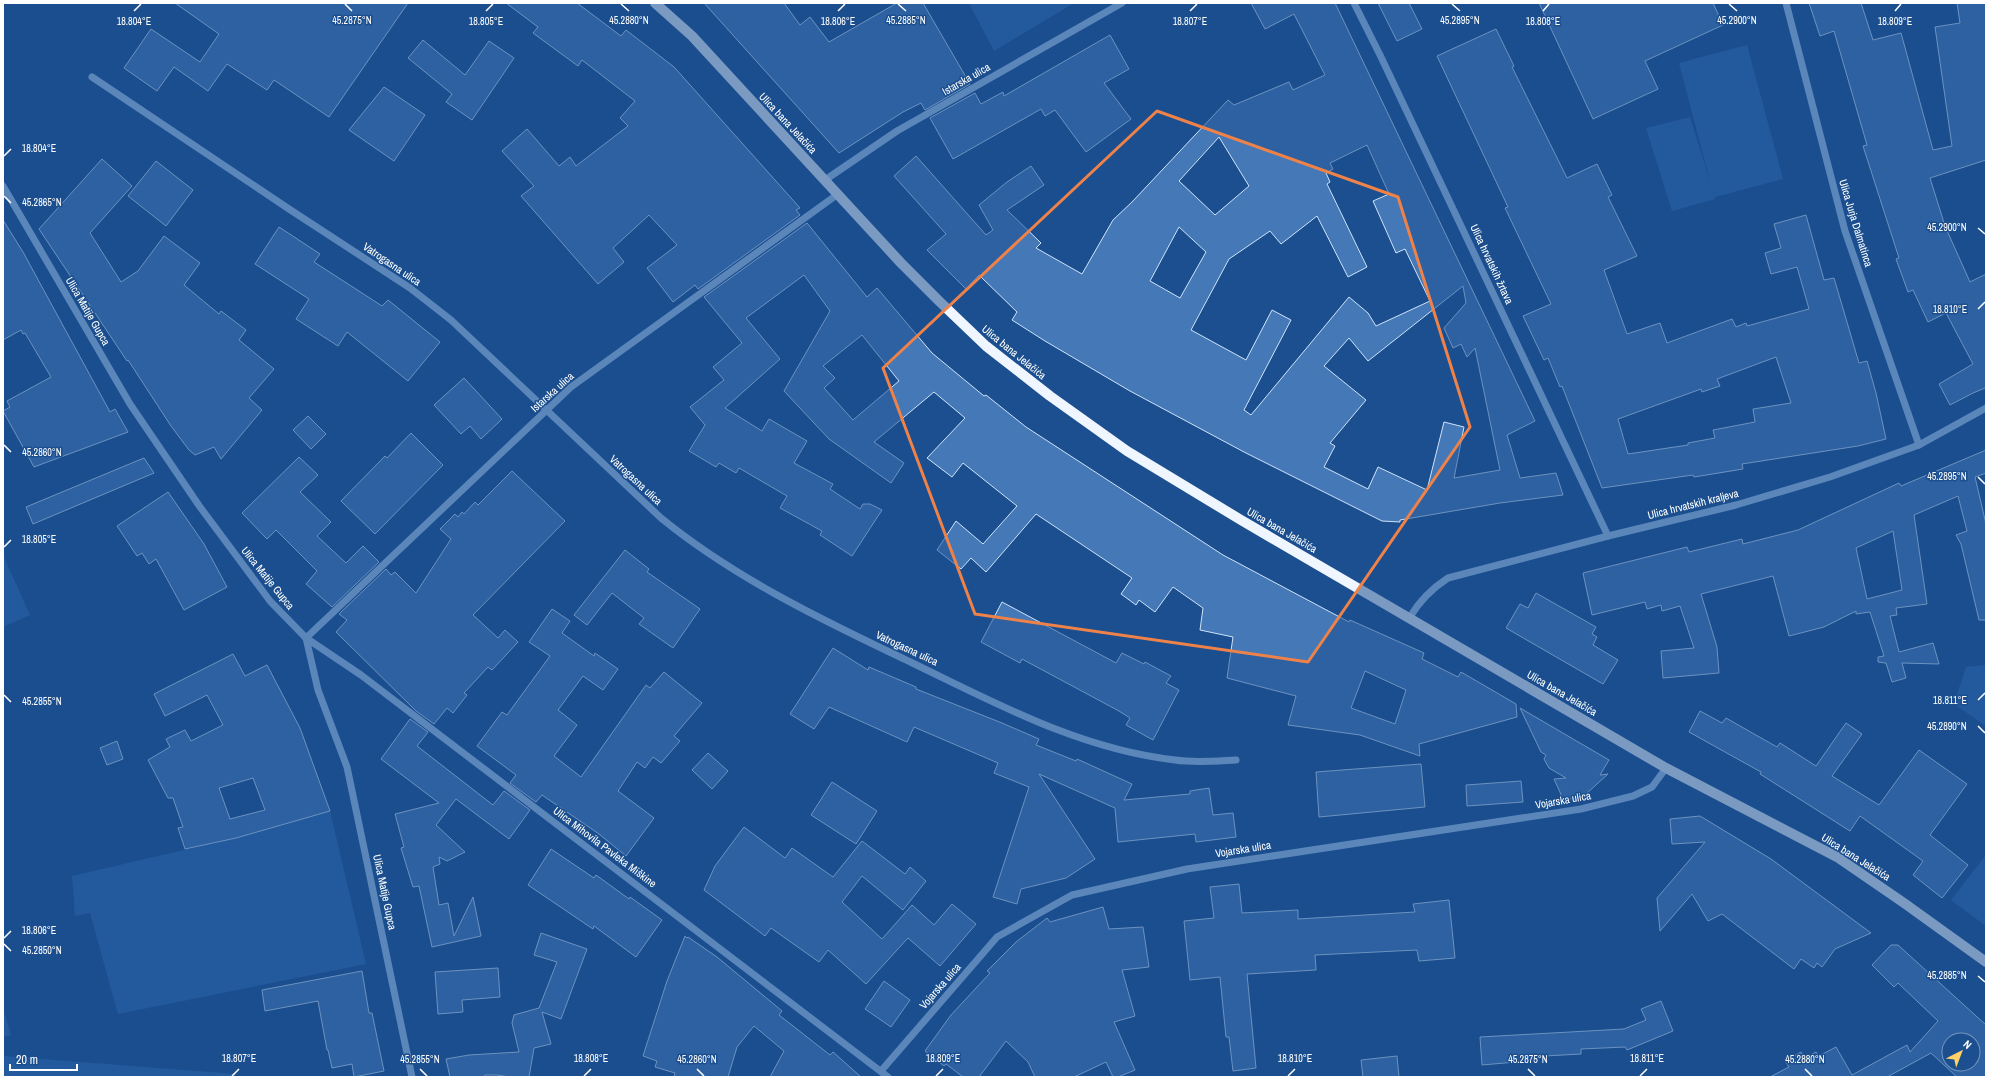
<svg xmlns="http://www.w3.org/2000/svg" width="1989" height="1080" viewBox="0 0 1989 1080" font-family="'Archivo Narrow',sans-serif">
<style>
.green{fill:#2e69ad}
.building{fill:#4478b7;stroke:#cfe3fa;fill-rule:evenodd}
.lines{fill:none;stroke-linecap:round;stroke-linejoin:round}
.minor{stroke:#a9c9ee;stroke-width:7}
.major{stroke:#f0f6ff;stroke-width:10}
.marked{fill:none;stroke:#ee8249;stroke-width:3;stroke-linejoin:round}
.ticks{fill:none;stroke:#fff;stroke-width:1.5}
.labels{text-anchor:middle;stroke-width:3;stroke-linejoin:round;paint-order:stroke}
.street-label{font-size:11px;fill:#fff;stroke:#1b4f8f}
.ticks-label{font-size:10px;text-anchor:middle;fill:#fff;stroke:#1b4f8f;stroke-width:3;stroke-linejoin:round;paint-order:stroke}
</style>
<rect width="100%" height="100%" fill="#1b4f8f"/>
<g class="green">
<polygon points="969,3 1074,3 994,51"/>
<polygon points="1747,45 1783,179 1715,197 1715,199 1672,211 1646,128 1690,117 1711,185 1679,63"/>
<polygon points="3,555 30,615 3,627"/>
<polygon points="1986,665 1986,726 1954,704 1966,667"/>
<polygon points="330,811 366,964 118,1014 90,913 75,916 72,876 236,838"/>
<polygon points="1986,855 1986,926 1951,900"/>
<polygon points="3,1008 11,1035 3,1037"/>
<polygon points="3,1056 236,1074 236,1077 3,1077"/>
</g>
<g class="building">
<polygon points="175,3 408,3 329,117 274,80 267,90 227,64 208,91 174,67 157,91 124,68 151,29 200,62 219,34"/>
<polygon points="506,3 577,3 621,36 626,30 674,67 800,208 796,210 800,215 698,289 695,285 673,302 647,268 677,245 649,215 613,248 624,262 598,284 521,196 534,186 502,151 527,129 559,166 570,157 576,166 628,126 620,118 635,101 582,60 578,66 533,33 538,27"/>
<polygon points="704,3 784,3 800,25 810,17 829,42 897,3 923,3 970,84 925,110 921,103 903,112 839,153"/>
<path d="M1251 3H1335L1535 421 1507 435 1520 478 1556 473 1563 495 1500 503 1400 520V522L1382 521 1244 452 1130 391 1045 341 1012 320 1017 312 979 275 966 289 927 250 946 234 894 176 916 156 986 235 993 230 979 205 1007 182 1031 166 1044 185 1007 210 1041 243 1036 248 1082 274 1113 220 1132 202 1228 100 1234 105 1289 82 1293 90 1325 75 1294 14 1265 29ZM1219 137 1249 186 1215 215 1179 181ZM1367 145 1389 194 1373 201 1396 253 1405 249 1430 301 1376 326 1368 313 1349 297 1251 415 1244 410 1291 320 1272 310 1246 360 1191 330 1229 259 1270 231 1281 244 1317 216 1348 277 1367 267 1327 184 1330 182 1326 173 1333 169 1330 163ZM1179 227 1206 252 1180 298 1150 281ZM1463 286 1466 303 1444 328 1453 348 1461 344 1467 357 1475 348 1500 470 1454 478 1464 427 1444 422 1427 490 1378 467 1368 489 1324 467 1335 446 1330 443 1366 400 1324 366 1349 338 1368 361Z"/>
<polygon points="1378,3 1409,3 1422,29 1397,41"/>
<polygon points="1539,3 1713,3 1723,25 1645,61 1658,89 1593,119"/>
<polygon points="1809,3 1861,3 1873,40 1901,33 1933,150 1952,146 1935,27 1960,23 1957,3 1986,3 1986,160 1930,178 1945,226 1970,282 1986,274 1986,389 1985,388 1973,393 1950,405 1939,384 1973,364 1946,313 1928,322 1913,290 1908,292 1896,259 1899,258 1863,146 1867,145 1834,31 1820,36"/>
<path d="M1496 29 1514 66 1512 67 1567 178 1597 164 1612 195 1608 197 1637 256 1604 270 1627 334 1660 323 1667 343 1732 319 1736 327 1746 323 1747 326 1809 309 1797 267 1771 274 1765 253 1781 248 1774 224 1806 215 1824 280 1834 278 1859 363 1867 361 1876 393 1886 439 1858 446 1742 464 1743 469 1694 477 1693 475 1602 488 1562 386 1560 387 1548 358 1544 360 1523 316 1551 304 1505 208 1508 207 1437 56ZM1776 357 1791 403 1753 409 1755 422 1713 430 1715 438 1688 443V445L1628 454 1618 419 1701 389 1702 392 1720 386 1717 379Z"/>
<polygon points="1110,35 1129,69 1104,83 1131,119 1086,152 1055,110 1045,116 1041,109 953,159 930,118 975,93 981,104 1003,92 1004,96"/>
<polygon points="423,40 465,75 489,41 514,58 472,120 446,102 452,94 408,58"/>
<polygon points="384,87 425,115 394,161 349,130"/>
<polygon points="102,159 132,186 90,233 121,282 138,271 164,236 200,263 184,285 219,314 221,311 246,330 239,340 274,369 249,398 262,410 221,459 214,447 195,455 189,450 171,426 128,360 127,361 39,229"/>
<polygon points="156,161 193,190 166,226 128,196"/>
<polygon points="3,220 23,252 110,412 115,409 128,432 34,467 3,411 10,407 7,401 51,377 25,333 23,334 21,330 3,340"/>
<path d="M807 223 867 297 877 288 932 353 984 396 986 395 1026 427 1223 555 1349 622 1350 620 1424 653 1422 659 1458 677 1461 672 1516 704 1517 717 1419 744 1420 756 1360 735 1288 725 1296 696 1227 678 1233 637 1200 630 1203 608 1173 587 1155 612 1139 600 1136 605 1121 594 1132 578 1036 514 986 572 971 558 961 569 937 550 956 521 983 544 1017 506 963 463 952 477 927 458 965 418 934 392 874 442 904 463 891 483 829 439 784 391 830 311 804 275 746 318 780 359 725 408 762 431 769 419 807 441 794 463 833 484 830 489 860 509 863 504H870L882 510 852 556 820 535 822 531 780 508 787 496 739 468 736 473 719 463 716 467 689 451 705 425 690 407 724 380 713 367 742 343 704 297ZM862 335 899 381 853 420 824 388 835 378 823 366ZM1365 671 1406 690 1395 724 1351 708Z"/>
<polygon points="279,227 320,254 314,262 382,306 388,300 440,342 408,381 347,332 338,346 296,319 309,299 255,264"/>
<polygon points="464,378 502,419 481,439 470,426 461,434 434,405"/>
<polygon points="308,416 326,434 311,449 293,430"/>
<polygon points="411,433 443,465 375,534 341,501 385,456 387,458"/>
<path d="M1986 450V473L1975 477 1986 524V620H1979L1961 544 1956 535 1967 531 1958 496 1914 515 1927 604 1896 608 1897 615 1890 616 1899 652 1933 643 1939 664 1902 663 1906 678 1892 682 1886 663 1878 662V657L1884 656 1870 612 1856 614V611L1824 627 1789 636 1773 576 1701 594 1717 647 1719 673 1663 678 1661 651 1694 648 1680 606 1662 611 1661 605 1647 609 1645 602 1592 615 1583 573 1687 547 1689 552 1742 539 1743 544 1798 530 1899 483 1901 486ZM1893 531 1902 590 1867 599 1856 548Z"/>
<polygon points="299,457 318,475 300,492 331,522 317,536 346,563 363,546 379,562 332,607 306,584 317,571 276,530 267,539 242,513"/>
<polygon points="144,458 154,473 33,524 26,507"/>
<polygon points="512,471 565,521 473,615 498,638 505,630 518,642 492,670 488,667 464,693 467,695 453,713 447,708 434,724 416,711 336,632 347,620 339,614 386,569 391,575 395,572 416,593 451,539 440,529 455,514 458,517 462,512 464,514 475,502 478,505"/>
<polygon points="168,492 204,544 227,587 184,610 156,559 149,564 142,553 137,556 117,526"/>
<polygon points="625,550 649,569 647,572 700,609 673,648 639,624 644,618 612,593 587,625 574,615"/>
<polygon points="1536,593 1596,627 1592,634 1597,637 1593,645 1618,660 1603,684 1506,628 1520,604 1528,608"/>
<polygon points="1002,602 1116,663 1122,653 1144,664 1145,662 1171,676 1166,683 1179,690 1153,740 1126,725 1130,718 1119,711 1022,659 1020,663 981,642"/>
<polygon points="552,609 570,621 562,633 594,656 595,653 618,669 603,690 583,676 558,710 577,725 554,756 581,777 646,685 650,688 664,672 702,703 674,736 680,741 661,763 653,757 645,768 637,762 618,791 654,818 626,856 599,834 542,795 536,802 510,783 516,775 477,746 502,712 507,715 550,656 529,642"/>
<polygon points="833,648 868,670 869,667 916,687 916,689 1002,723 1039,739 1036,745 1076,761 1077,759 1132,784 1124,800 1190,794 1190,791 1209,788 1213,815 1233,813 1236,837 1196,842 1195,834 1118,842 1115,808 1039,774 1095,859 1066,878 1021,889 1017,904 993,897 1029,787 994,773 998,763 914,727 907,742 829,707 814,729 790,714"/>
<path d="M233 654 245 676 267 665 300 728 330 811 236 838 185 849 178 828 183 827 173 798H168L148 760 170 747 166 739 185 730 191 741 223 725 207 695 165 716 154 694ZM253 778 265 810 230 819 219 788Z"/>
<polygon points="1520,708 1609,760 1600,775 1608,774 1586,794 1564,801 1554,779 1566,778 1549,768 1544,759 1546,755 1541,752"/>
<polygon points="1700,711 1722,723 1726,718 1777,747 1780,743 1816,766 1846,723 1862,734 1832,776 1879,805 1919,750 1967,784 1930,835 1968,865 1942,898 1913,875 1923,861 1860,816 1850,831 1760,774 1761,772 1689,732"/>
<polygon points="410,719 428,732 417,746 493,805 504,791 530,810 509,839 456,799 436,825 465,852 447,861 439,857 440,864 433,867 439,905 448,903 454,936 473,897 481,936 432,947 419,886 413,887 401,848 404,847 395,814 439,803 381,759"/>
<polygon points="117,741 123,759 107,765 100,748"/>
<polygon points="708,753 728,771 712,789 692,770"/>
<polygon points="1421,764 1425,807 1319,817 1316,772"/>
<polygon points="1521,781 1523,802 1467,806 1466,785"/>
<polygon points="832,782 877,811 856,844 811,815"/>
<polygon points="1700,816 1771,859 1871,933 1835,949 1822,967 1817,963 1814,968 1801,959 1794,969 1722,914 1708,921 1692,894 1660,931 1657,898 1705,842 1672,844 1670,819"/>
<polygon points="744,827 785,858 792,848 833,877 862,841 905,874 910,867 926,881 903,910 862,876 842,902 882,939 912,905 934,925 952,904 976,924 940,966 908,938 866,984 828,950 819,962 771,928 765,936 704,890 715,866"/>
<polygon points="551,849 594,878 596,875 629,899 630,897 662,920 636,957 594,926 593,929 528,885"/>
<polygon points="1239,884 1242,913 1298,910 1298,919 1415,912 1413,904 1449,900 1455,958 1419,961 1417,950 1315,955 1316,970 1247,974 1256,1068 1233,1071 1229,1037 1226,1037 1220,977 1190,980 1184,921 1214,918 1210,887"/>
<polygon points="1103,907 1109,929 1143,927 1149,967 1122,970 1135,1016 1114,1022 1135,1070 1118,1077 1113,1077 1106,1062 1074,1077 1035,1077 1028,1062 1006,1041 979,1077 963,1077 946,1064 944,1066 925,1051 951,1015 990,973 987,971 1016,942 1047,918 1050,922"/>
<polygon points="541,933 587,949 561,1019 542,1012 551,1044 534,1048 529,1077 510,1077 497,1075 485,1075 483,1077 450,1077 446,1059 469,1055 519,1052 512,1023 514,1015 539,1008 557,962 534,955"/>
<polygon points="685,936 687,938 688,937 717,957 782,1011 779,1015 830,1055 833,1052 861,1077 770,1077 784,1051 754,1026 737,1047 728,1077 674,1077 675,1073 655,1067 657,1061 643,1056 667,981"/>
<path d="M1891 945H1898L1986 1025V1077H1957L1931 1053 1887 1077H1770L1789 1067 1785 1061 1801 1052 1804 1058 1816 1052 1819 1056 1836 1047 1852 1075 1907 1045 1910 1052 1938 1021 1898 983 1894 987 1872 965ZM1949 1040H1973V1064H1949Z"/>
<polygon points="498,968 500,997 462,1000 463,1012 438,1014 435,972"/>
<polygon points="362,971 369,1013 372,1013 384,1071 354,1077 352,1064 332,1068 328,1050 327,1050 318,1001 265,1011 262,990"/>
<polygon points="884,981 910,1000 891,1027 865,1009"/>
<polygon points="1661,1001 1673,1031 1627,1050 1625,1047 1581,1049 1581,1054 1527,1057 1527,1061 1482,1065 1480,1037 1624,1029 1646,1020 1641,1009"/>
<polygon points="1397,1056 1399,1077 1363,1077 1361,1060"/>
</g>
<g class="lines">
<g class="minor">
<polyline points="1354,3 1381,57 1608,536"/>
<polyline points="1786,3 1845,231 1919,445"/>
<path d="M92 77 289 209 410 288 451 320 661 518C732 576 818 618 900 657 988 699 1076 749 1175 760 1195 763 1216 761 1236 760"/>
<polyline points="825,180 897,131 1122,3"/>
<polyline points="3,186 130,404 200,507 270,601 306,638 361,675 888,1077"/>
<path d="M1410 617C1420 600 1431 589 1448 578L1608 536 1736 505 1830 477 1919 445 1986 408"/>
<polyline points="306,638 571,387 838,194"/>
<polyline points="306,638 318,690 347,767 412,1077"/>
<polyline points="881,1071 997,937 1072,895 1187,869 1581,809 1633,796 1652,787 1666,768"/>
</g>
<polyline class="major" points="655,3 692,36 901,263 939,301 986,346 1050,396 1127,451 1241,520 1666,768 1837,857 1904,903 1986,962"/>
</g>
<path d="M0 0H1989V1080H0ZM1157 111 1398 197 1470 427 1308 662 975 614 883 368Z" fill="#1b4f8f" fill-opacity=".55" fill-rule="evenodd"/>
<path class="marked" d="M1157 111 1398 197 1470 427 1308 662 975 614 883 368Z"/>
<path class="ticks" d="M345 4 352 11M621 4 629 11M898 4 906 11M1452 4 1460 11M1729 4 1737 11M134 11 141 4M486 11 493 4M838 11 845 4M1190 11 1197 4M1543 11 1549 4M1895 11 1901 4M4 156 11 149M4 196 11 203M1978 228 1985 234M1978 309 1985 302M4 445 11 452M1978 477 1985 484M4 547 11 540M4 695 11 702M1978 700 1985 693M1978 726 1985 733M4 938 11 931M4 944 11 951M1978 976 1985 982M420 1069 427 1076M697 1069 704 1076M1528 1069 1535 1076M1805 1069 1812 1076M232 1076 239 1069M584 1076 591 1069M936 1076 943 1069M1288 1076 1295 1069M1640 1076 1647 1069"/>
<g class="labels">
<g class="street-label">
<text transform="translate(966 79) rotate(-30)" y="4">Istarska ulica</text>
<text transform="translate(788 123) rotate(47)" y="4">Ulica bana Jelačića</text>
<text transform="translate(1856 223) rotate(73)" y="4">Ulica Jurja Dalmatinca</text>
<text transform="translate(392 264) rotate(34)" y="4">Vatrogasna ulica</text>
<text transform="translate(1492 264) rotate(65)" y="4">Ulica hrvatskih žrtava</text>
<text transform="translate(88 311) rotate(60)" y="4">Ulica Matije Gupca</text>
<text transform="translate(1014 352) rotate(39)" y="4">Ulica bana Jelačića</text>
<text transform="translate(552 392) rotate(-42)" y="4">Istarska ulica</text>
<text transform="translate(636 480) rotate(43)" y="4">Vatrogasna ulica</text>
<text transform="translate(1693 504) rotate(-14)" y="4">Ulica hrvatskih kraljeva</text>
<text transform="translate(1282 530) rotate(30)" y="4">Ulica bana Jelačića</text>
<text transform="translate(268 578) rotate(51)" y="4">Ulica Matije Gupca</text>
<text transform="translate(907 648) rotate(25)" y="4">Vatrogasna ulica</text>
<text transform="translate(1562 693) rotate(30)" y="4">Ulica bana Jelačića</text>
<text transform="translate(1563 800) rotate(-10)" y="4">Vojarska ulica</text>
<text transform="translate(605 847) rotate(37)" y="4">Ulica Mihovila Pavleka Miškine</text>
<text transform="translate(1243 849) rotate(-9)" y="4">Vojarska ulica</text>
<text transform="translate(1856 857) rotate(32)" y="4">Ulica bana Jelačića</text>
<text transform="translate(385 892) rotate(78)" y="4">Ulica Matije Gupca</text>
<text transform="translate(940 986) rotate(-49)" y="4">Vojarska ulica</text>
</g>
</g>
<g class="ticks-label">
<text x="352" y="24">45.2875°N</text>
<text x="629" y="24">45.2880°N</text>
<text x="906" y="24">45.2885°N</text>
<text x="1460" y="24">45.2895°N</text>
<text x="1737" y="24">45.2900°N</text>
<text x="134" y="25">18.804°E</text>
<text x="486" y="25">18.805°E</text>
<text x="838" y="25">18.806°E</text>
<text x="1190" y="25">18.807°E</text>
<text x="1543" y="25">18.808°E</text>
<text x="1895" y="25">18.809°E</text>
<text x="39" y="152">18.804°E</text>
<text x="42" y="206">45.2865°N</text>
<text x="1947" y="231">45.2900°N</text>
<text x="1950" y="313">18.810°E</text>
<text x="42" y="456">45.2860°N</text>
<text x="1947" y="480">45.2895°N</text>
<text x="39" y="543">18.805°E</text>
<text x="1950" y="704">18.811°E</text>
<text x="42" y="705">45.2855°N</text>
<text x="1947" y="730">45.2890°N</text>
<text x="39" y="934">18.806°E</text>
<text x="42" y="954">45.2850°N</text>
<text x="1947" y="979">45.2885°N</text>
<text x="239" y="1062">18.807°E</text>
<text x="591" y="1062">18.808°E</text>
<text x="943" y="1062">18.809°E</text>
<text x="1295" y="1062">18.810°E</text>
<text x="1647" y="1062">18.811°E</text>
<text x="420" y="1063">45.2855°N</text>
<text x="697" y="1063">45.2860°N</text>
<text x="1528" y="1063">45.2875°N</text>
<text x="1805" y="1063">45.2880°N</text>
</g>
<rect width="1989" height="1080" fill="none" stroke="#ffffff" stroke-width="8"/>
<g transform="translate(1961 1052) rotate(42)"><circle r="19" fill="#1b4f8f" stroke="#7695bc"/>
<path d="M0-3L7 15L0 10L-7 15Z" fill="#ffd166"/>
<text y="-6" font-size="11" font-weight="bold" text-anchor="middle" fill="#ffffff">N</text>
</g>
<path d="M10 1064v6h67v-6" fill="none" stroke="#ffffff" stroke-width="2"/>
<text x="16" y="1064" font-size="12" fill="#ffffff" stroke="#1b4f8f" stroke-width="3" paint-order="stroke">20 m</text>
</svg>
